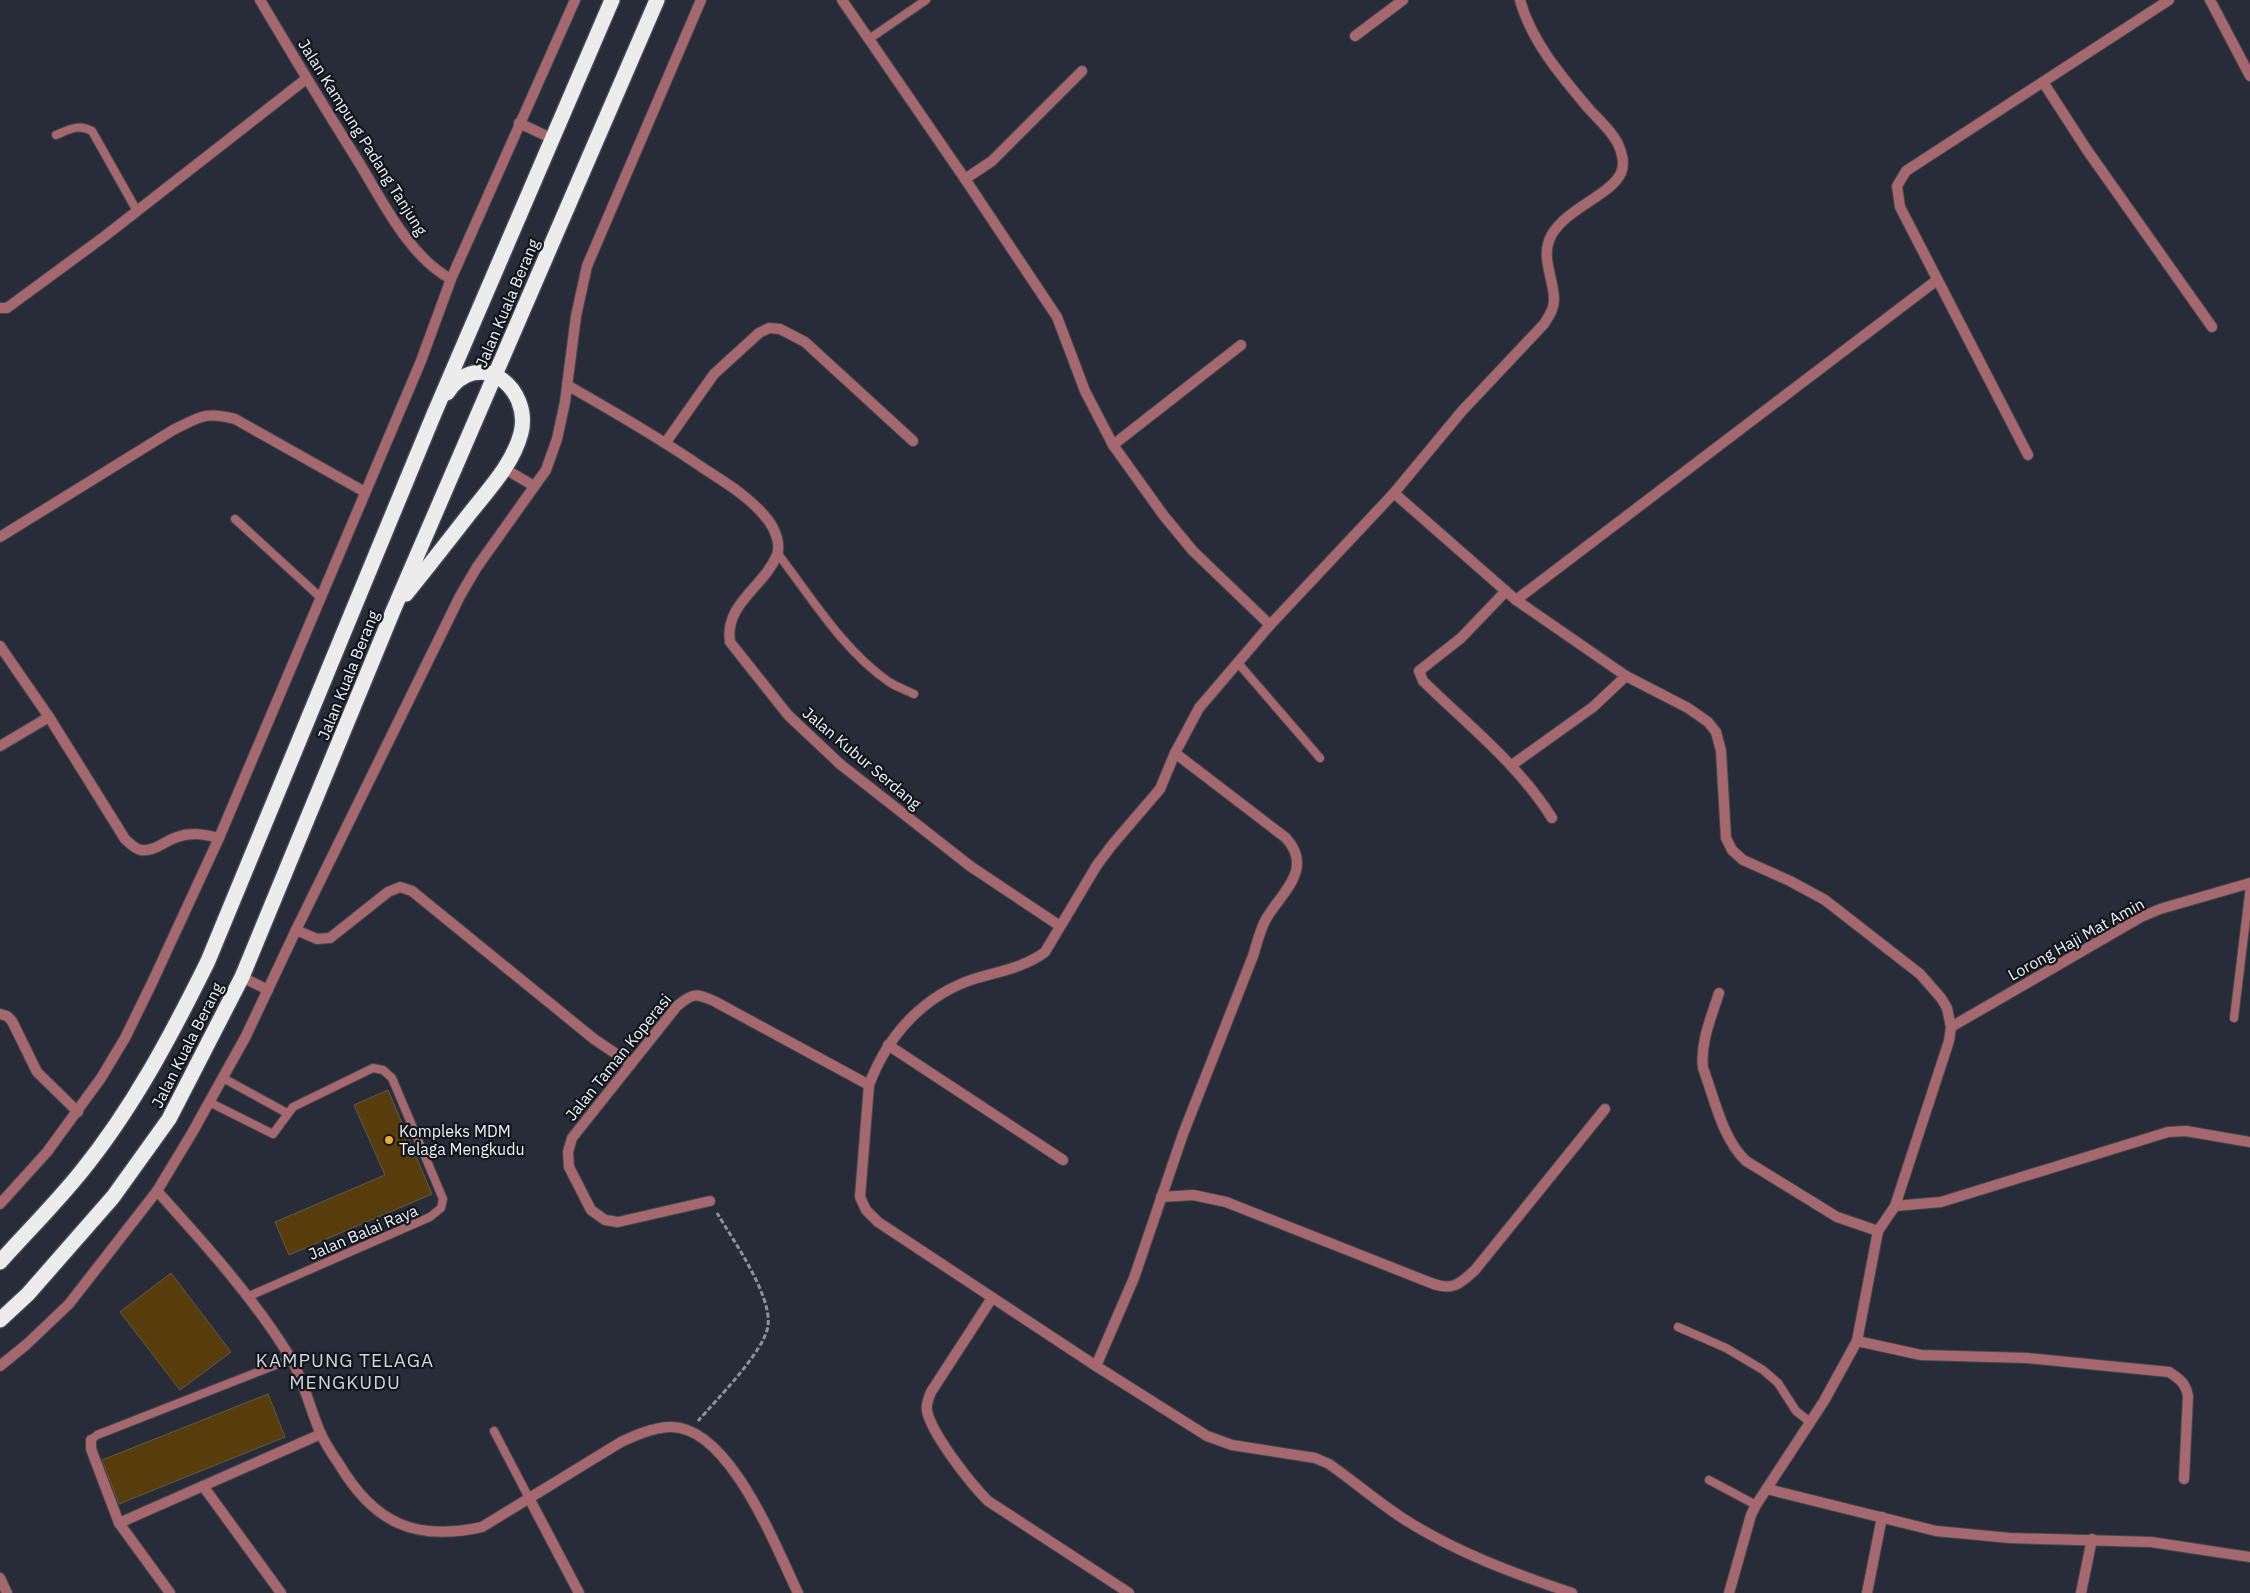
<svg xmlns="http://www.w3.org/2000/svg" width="2250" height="1593" viewBox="0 0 2250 1593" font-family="'IBM Plex Sans',sans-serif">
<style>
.building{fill:#573c0c;stroke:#62594c}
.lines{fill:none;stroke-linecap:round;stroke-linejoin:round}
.lane-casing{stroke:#434853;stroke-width:10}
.street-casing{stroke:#434853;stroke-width:12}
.highway-casing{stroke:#434853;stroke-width:18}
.path{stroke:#8e929c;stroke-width:3;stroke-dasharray:5 2.5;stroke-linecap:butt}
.lane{stroke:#a6686f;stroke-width:8}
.street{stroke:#a6686f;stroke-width:10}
.highway{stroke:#ececec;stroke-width:15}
.poi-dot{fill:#eca93a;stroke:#12151a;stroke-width:2}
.labels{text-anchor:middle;stroke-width:4.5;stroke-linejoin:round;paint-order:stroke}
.street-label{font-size:16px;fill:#eef1f9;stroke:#12151a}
.poi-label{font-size:16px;fill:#eef1f9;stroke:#12151a;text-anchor:start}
.quarter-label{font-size:19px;letter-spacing:1px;fill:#ced4e4;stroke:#12151a}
</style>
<rect width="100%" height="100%" fill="#272c38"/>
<g class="building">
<polygon points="388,1090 432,1194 289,1255 275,1222 385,1175 354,1105"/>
<polygon points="171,1273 231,1352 180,1390 120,1312"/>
<polygon points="268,1394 285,1437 119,1504 102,1460"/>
</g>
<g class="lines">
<defs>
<g id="lane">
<polyline points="869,39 926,0"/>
<path d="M56 135C70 129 78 124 92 131L137 211"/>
<polyline points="235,519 320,597"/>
<path d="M778 554C811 597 843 650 889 682 897 687 906 690 914 694"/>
<polyline points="1238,663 1320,758"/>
<polyline points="2234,1018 2250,886"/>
<polyline points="223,1078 287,1113"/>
<polyline points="209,1102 273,1134 293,1107 373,1068 383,1070 392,1078 443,1199 441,1208 430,1217 247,1297"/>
<polyline points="1678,1327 1726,1348 1763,1370 1778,1383 1796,1411 1810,1422"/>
<polyline points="494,1431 529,1498"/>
<polyline points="91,1440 97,1435 291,1359"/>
<polyline points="1709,1480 1756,1505"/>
</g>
<g id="street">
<path d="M260 0C292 54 324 107 358 161 382 200 409 257 451 279"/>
<polyline points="842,0 965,179 1057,317 1085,391 1113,445 1164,516 1193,551 1270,625"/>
<path d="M1520 0C1531 41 1562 77 1589 109 1598 119 1612 131 1618 144 1622 152 1625 164 1621 173 1610 196 1566 208 1551 236 1540 258 1554 278 1554 300 1554 309 1549 316 1544 324L1462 411 1394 493 1270 625 1199 708 1175 753 1160 789 1112 845 1097 865 1045 952C1025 967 1001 971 977 978 925 994 888 1034 869 1085L860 1197 866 1210 878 1222 1096 1366 1207 1436 1232 1445 1315 1458 1329 1464C1355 1482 1380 1504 1407 1521 1458 1553 1515 1574 1572 1593"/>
<polyline points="2210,0 2250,76"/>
<polyline points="1355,36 1403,0"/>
<polyline points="2043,82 2087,150 2212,327"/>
<polyline points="519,123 553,139"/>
<polyline points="965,179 992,161 1082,71"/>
<polyline points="0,308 7,308 105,236 306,79"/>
<path d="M567 385C614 412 661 439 706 470 728 484 752 499 768 520 775 529 781 544 777 555 764 587 724 604 730 642L788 715 840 764 970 866 1060 926"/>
<polyline points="666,442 714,374 759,333 769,328 780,329 805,342 913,441"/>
<polyline points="1113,445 1241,345"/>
<polyline points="2028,455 1900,207 1897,186 1906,171 2169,0"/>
<polyline points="505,469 534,486"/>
<polyline points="1394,493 1516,600 1626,676 1688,708 1708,722 1716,732 1721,751 1726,838 1732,850 1743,860 1790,881 1825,900 1920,974 1941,998 1947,1008 1951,1027 1949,1041 1895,1206 1878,1231 1857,1341 1824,1401 1756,1505 1751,1515 1729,1593"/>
<path d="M0 537 173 430C200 417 205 411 235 419L365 492"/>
<path d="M1506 591 1461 638 1419 671 1423 681C1468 725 1518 764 1552 818"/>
<polyline points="1516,600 1937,280"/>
<path d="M0 646 49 717 125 839C129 843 135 849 141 850 154 852 165 841 177 837 191 832 204 834 219 838"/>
<polyline points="0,746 49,717"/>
<polyline points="1512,765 1593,707 1626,676"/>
<polyline points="296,930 317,939 330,938 388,892 400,887 412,891 594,1039 631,1064"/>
<polyline points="242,977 268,990"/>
<path d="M1719 993C1711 1018 1700 1043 1703 1068 1715 1100 1722 1138 1746 1161L1837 1217 1878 1231"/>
<polyline points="0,1014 7,1016 12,1021 37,1072 78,1112"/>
<polyline points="1951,1027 2141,917 2160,909 2250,883"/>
<polyline points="888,1045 1063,1160"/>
<path d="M157 1191C204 1243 253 1297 290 1357 303 1378 310 1409 320 1432 325 1443 332 1454 339 1464 374 1523 415 1542 482 1527L621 1442C636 1435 652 1428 669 1427 729 1424 776 1548 798 1593"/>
<path d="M1161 1197 1193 1195 1226 1202 1431 1283C1452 1291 1459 1285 1475 1270L1605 1109"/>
<path d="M710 1201 618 1222 605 1220 591 1210 569 1167 568 1152 572 1138 677 1006C693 993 695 993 714 1001L869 1085"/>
<polyline points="0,1204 47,1152 101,1078 125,1038 151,985 219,838 421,361 451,279 575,0"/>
<polyline points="1895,1206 1941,1202 2168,1132 2186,1131 2250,1142"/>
<path d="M992 1298 931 1392C928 1400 925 1406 928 1415 936 1439 970 1483 988 1501L1129 1593"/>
<path d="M1857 1341 1921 1355 2027 1358 2169 1372C2180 1379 2186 1384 2188 1396L2184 1479"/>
<polyline points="0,1366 27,1344 69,1304 157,1191 192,1133 246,1036 296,930 460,596 477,567 546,470 557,439 565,402 576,316 587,266 701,0"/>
<path d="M1096 1366 1134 1278 1183 1134 1253 956C1257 943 1260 930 1266 919 1282 892 1314 869 1286 838L1175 753"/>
<polyline points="91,1440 91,1449 119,1523 170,1593"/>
<polyline points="203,1486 281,1593"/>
<polyline points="1767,1489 1936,1531 2010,1538 2151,1542 2250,1557"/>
<polyline points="529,1498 579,1593"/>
<polyline points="119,1523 321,1434"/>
<polyline points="0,1578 7,1593"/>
<polyline points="1867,1593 1882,1517"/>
<polyline points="2081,1593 2092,1539"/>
</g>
<g id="highway">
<path d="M406 594C428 567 449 540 470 513 489 489 513 464 521 433 532 387 478 346 447 393"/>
<path d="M0 1262C27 1232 56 1203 81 1172 133 1108 172 1034 208 961L434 414 612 0"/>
<polyline points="0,1320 28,1294 113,1197 169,1119 242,977 393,611 657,0"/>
</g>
</defs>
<use href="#lane" class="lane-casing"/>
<use href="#street" class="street-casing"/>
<use href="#highway" class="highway-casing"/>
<path class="path" d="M698 1421C716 1400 764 1352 768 1326 772 1295 733 1240 717 1213"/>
<use href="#lane" class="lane"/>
<use href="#street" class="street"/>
<use href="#highway" class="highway"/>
</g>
<circle class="poi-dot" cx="389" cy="1140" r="5"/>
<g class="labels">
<g class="street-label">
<text transform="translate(363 137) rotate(58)" y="6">Jalan Kampung Padang Tanjung</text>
<text transform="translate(507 303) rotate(-67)" y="6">Jalan Kuala Berang</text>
<text transform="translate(348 675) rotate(-68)" y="6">Jalan Kuala Berang</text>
<text transform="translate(862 758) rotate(40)" y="6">Jalan Kubur Serdang</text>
<text transform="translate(2076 939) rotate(-29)" y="6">Lorong Haji Mat Amin</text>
<text transform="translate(187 1045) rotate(-63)" y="6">Jalan Kuala Berang</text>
<text transform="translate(618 1057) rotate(-51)" y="6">Jalan Taman Koperasi</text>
<text transform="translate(363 1232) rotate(-23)" y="6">Jalan Balai Raya</text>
</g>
<g class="poi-label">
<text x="399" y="1137">Kompleks MDM<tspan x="399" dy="18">Telaga Mengkudu</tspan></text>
</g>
<g class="quarter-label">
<text x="345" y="1367">KAMPUNG TELAGA<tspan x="345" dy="22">MENGKUDU</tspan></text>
</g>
</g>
</svg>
